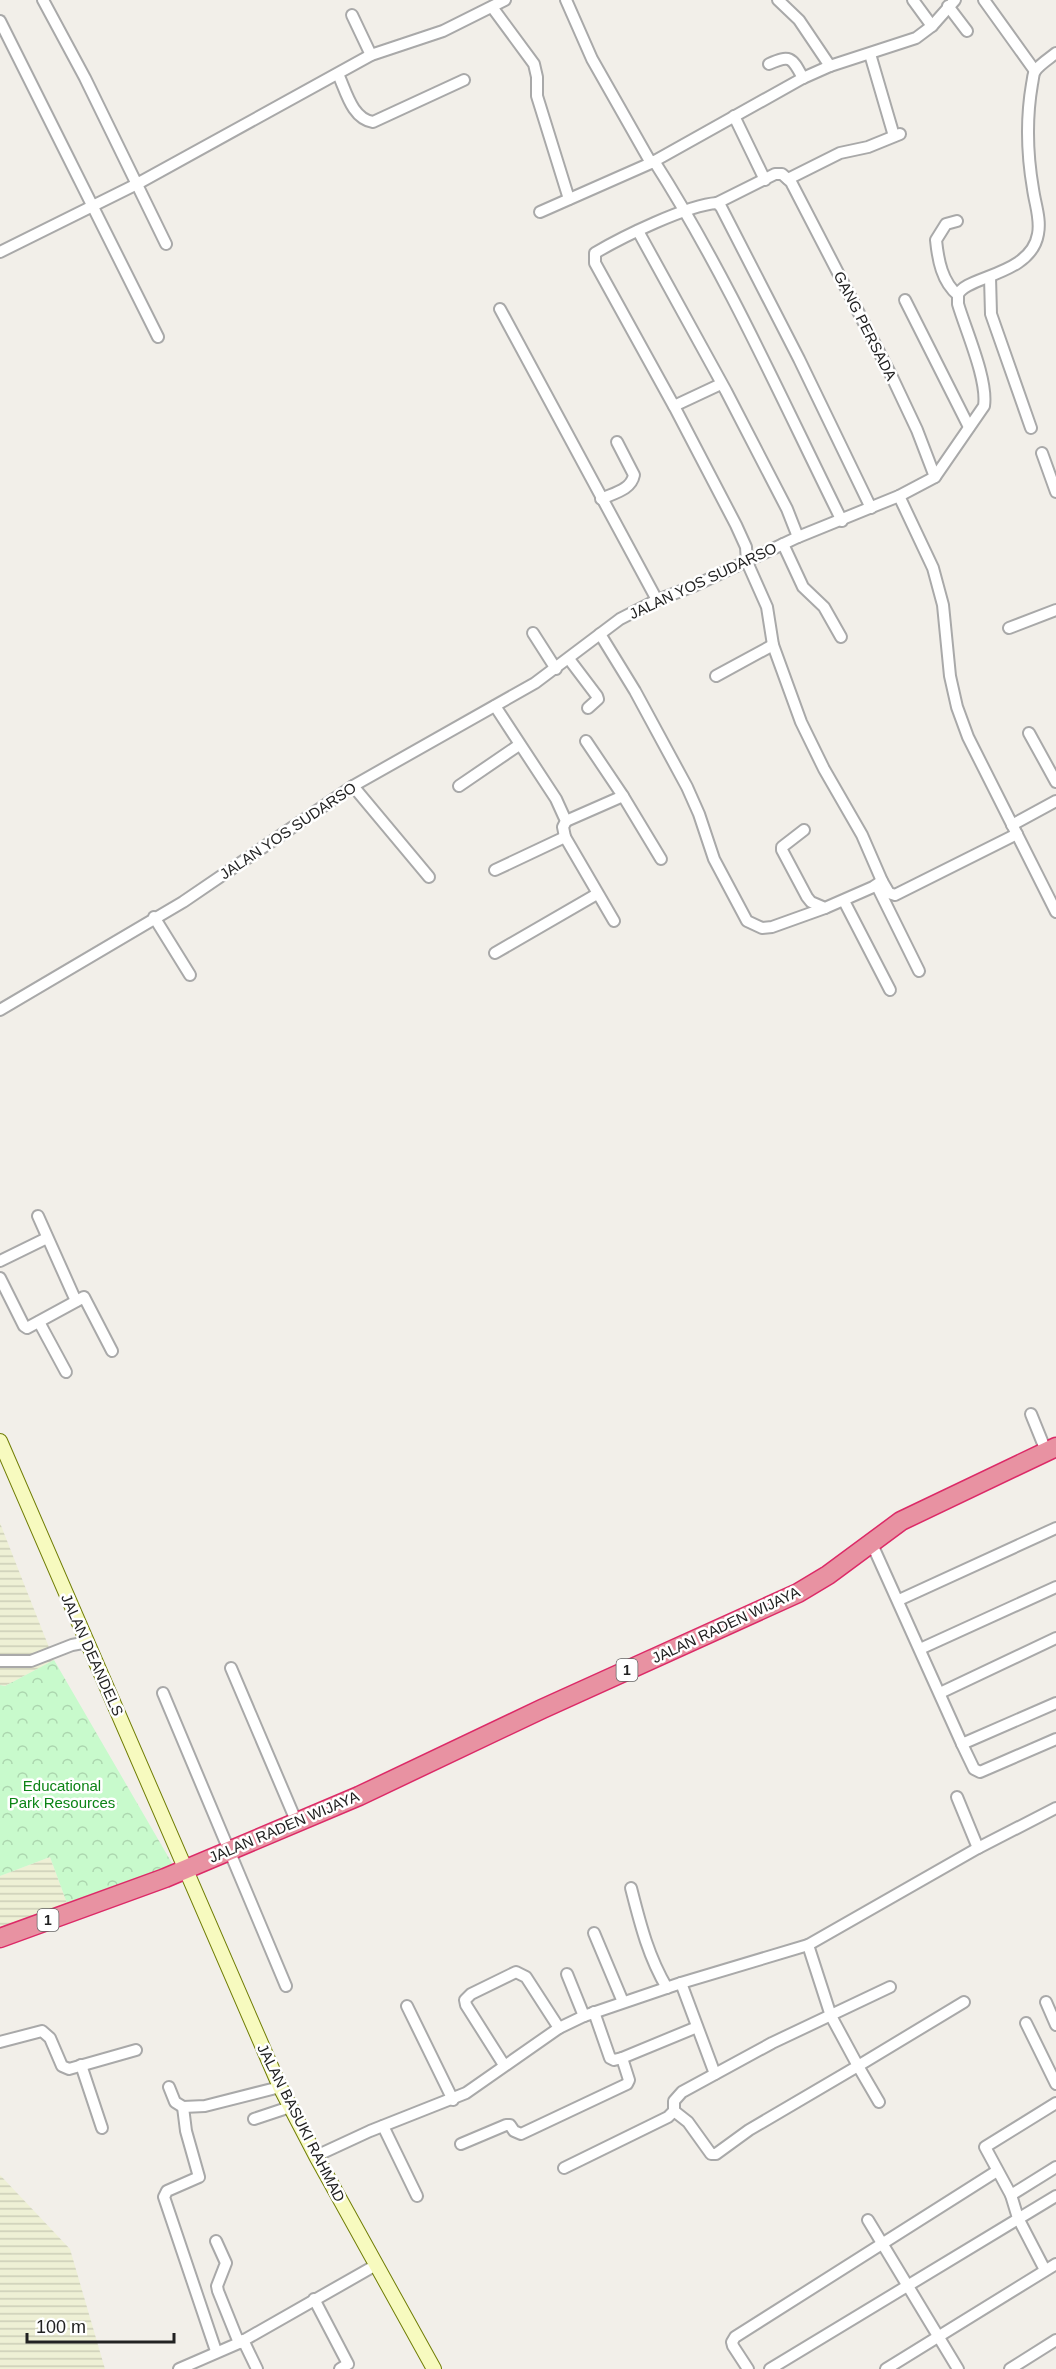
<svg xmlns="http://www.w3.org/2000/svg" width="1056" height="2369" viewBox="0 0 1056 2369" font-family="Arial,sans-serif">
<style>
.farmland{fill:url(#farmland-rules)}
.park{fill:url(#park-crowns)}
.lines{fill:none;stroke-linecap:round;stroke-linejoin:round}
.street-casing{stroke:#a9a9a9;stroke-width:14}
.secondary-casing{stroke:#707d05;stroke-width:16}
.highway-casing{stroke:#dc2a67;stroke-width:21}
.street{stroke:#fff;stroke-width:10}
.secondary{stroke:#f7fabf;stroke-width:14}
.highway{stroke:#e892a2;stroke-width:18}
.labels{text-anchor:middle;stroke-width:5;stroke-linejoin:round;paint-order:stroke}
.shield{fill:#fff;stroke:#646464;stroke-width:1.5}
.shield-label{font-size:14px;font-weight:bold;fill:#222}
.street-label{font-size:15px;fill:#222;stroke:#fff}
.park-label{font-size:15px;fill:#0c8416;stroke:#fff}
</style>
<defs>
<pattern id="farmland-rules" width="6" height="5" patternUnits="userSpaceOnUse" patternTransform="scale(1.5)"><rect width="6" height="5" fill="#eef0d5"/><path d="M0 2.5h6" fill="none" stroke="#ccceb7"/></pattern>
<pattern id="park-crowns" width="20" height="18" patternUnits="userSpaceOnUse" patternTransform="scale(1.5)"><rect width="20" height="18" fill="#c8facc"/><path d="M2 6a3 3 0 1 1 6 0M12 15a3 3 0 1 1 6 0" fill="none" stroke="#acd6af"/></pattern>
</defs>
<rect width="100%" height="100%" fill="#f2efe9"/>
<g class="farmland">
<polygon points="0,1523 54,1660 5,1686 0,1685"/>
<polygon points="50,1857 67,1903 0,1942 0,1876"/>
<polygon points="0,2175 70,2249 105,2369 0,2369"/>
</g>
<polygon class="park" points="54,1660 173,1865 67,1903 50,1857 0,1876 0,1685 5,1686"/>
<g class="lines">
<defs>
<g id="street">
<polyline points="43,0 85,78 166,244"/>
<polyline points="566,0 592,59 651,163 803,78 830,66"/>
<polyline points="778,0 799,20 830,66 916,38 932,26 955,0"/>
<polyline points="913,0 932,26"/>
<polyline points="984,0 1035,71"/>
<polyline points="948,6 967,31"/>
<polyline points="492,7 534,64 537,77 537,96 569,199"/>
<polyline points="352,15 371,55"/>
<polyline points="0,21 158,337"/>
<polyline points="870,54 894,136"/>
<path d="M769 64C791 54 792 58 803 78"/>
<path d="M338 74C346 91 352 119 373 122L464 80"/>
<polyline points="734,116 765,180"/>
<path d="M654 161C727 275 782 400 842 521"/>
<polyline points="788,179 840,153 868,147 900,134"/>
<polyline points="717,203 775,174 782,174 791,182 892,377 917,430 935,477"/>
<polyline points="540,212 651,163"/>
<path d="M957 221 946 224 936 240C938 260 942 282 958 295"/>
<polyline points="638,231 726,391 787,509 798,537"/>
<polyline points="0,252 137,184 371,55 443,31 505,0"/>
<polyline points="990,277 991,314 1031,428"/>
<polyline points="905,300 969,427"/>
<polyline points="500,309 657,600"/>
<polyline points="674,406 721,384"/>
<polyline points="1042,453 1056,492"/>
<polyline points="899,496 933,568 943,605 950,676 957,707 968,737 1056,912"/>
<path d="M601 499C614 493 631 490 634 475L617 442"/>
<path d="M871 508 799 359 721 207 717 203C687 205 622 237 595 253V263L675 408 736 525 746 547 747 562 767 607 773 645 801 722 824 769 862 835 882 881"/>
<polyline points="783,544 803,587 824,607 841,637"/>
<polyline points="1009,628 1056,610"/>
<polyline points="533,633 556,669"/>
<polyline points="600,634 635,691 687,787 699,814 714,859 747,921 762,928 772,927 825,908"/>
<polyline points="569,659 597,696 598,699 588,708"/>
<polyline points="716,676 773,645"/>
<polyline points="495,706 556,799 566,821 563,827 565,837 614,921"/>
<polyline points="1029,733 1056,782"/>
<polyline points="353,786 429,877"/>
<polyline points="459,786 519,745"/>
<polyline points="623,796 661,859"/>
<polyline points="566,821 623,796 586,741"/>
<polyline points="1012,825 1056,801"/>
<polyline points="804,830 782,847 782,850 807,897 811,902 825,908 873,887 882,881 889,893 895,895 1017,834"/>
<polyline points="495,870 565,837"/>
<polyline points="878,888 919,971"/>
<polyline points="844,901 890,990"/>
<polyline points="154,917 190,975"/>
<polyline points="495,953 597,894"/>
<path d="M0 1010 183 902 353 786 535 683 620 619 657 600 694 586 798 537 899 496 935 477 984 406C988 380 966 331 958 304 958 303 958 296 958 295 964 276 1031 276 1038 234 1041 219 1035 204 1033 189 1027 154 1026 119 1032 84 1033 80 1033 74 1035 71 1040 64 1050 58 1056 53"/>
<polyline points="38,1216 76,1301"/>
<polyline points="0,1261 47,1238"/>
<polyline points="0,1278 24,1326 27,1328 84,1297 112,1351"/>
<polyline points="39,1322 66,1372"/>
<polyline points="1031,1414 1046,1451"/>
<polyline points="871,1542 962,1744 1056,1703"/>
<polyline points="899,1600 1056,1528"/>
<polyline points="920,1649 1056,1587"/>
<polyline points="0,1661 31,1661 72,1645 88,1642"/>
<polyline points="231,1668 297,1823"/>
<polyline points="163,1693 286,1986"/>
<polyline points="940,1693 1056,1638"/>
<polyline points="962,1744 974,1769 980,1772 1056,1739"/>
<polyline points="957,1797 978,1848"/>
<path d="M631 1888C640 1923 648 1956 667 1988"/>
<polyline points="594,1933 623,2002"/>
<polyline points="567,1974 584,2016"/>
<polyline points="681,1983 715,2074"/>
<polyline points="1046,2002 1056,2025"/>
<polyline points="407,2006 453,2100"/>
<polyline points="1026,2023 1056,2084"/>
<polyline points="0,2042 42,2031 50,2038 62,2066 69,2069 136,2050"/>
<polyline points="622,2058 697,2027"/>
<polyline points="81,2065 102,2128"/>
<polyline points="504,2065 466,2005 465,2000 471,1994 516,1972 526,1977 559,2028"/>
<polyline points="169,2087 175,2102 183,2107 205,2106 280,2087"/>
<polyline points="879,2102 858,2066 964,2002"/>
<polyline points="183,2107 186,2131 199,2177 167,2191 164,2197 216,2351"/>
<polyline points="674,2111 688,2122 711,2154 716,2154 749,2130 858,2066 831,2016 808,1945"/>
<polyline points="254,2119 290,2107"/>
<polyline points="383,2126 417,2196"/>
<polyline points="461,2144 506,2125 510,2125 514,2131 521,2134 627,2084 629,2080 622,2058 614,2060 610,2058 594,2012"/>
<polyline points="316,2156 370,2131 466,2093 559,2028 584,2016 681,1983 808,1945 978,1848 1056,1808"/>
<polyline points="564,2168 668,2117 674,2111 674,2101 682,2092 772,2043 890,1987"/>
<polyline points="1011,2195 1056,2167"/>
<polyline points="868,2220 958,2369"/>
<polyline points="216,2241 226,2263 217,2286 218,2291 239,2343"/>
<polyline points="1045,2270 1018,2218 1011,2195 985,2147 1056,2103"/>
<polyline points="314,2299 348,2364 340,2369"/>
<polyline points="243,2340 257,2369"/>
<polyline points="179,2369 239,2343 376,2265"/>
<polyline points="748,2369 733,2346 732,2342 735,2337 997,2171"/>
<polyline points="770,2369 1056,2196"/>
<polyline points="886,2369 1056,2264"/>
<polyline points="1010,2369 1056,2340"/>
</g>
<polyline id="secondary" points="0,1441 280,2087 316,2156 434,2369"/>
<polyline id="highway" points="0,1938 165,1878 359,1796 542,1709 798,1593 828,1575 901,1521 1056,1447"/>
</defs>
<use href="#street" class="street-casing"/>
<use href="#secondary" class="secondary-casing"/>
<use href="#highway" class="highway-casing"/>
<use href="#street" class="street"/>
<use href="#secondary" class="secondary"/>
<use href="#highway" class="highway"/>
</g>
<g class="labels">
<g class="shield">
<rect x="616.5" y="1659" width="21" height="22" rx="4.5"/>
<rect x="37.5" y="1909" width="21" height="22" rx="4.5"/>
</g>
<g class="shield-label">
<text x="627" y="1675">1</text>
<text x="48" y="1925">1</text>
</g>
<g class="street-label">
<text transform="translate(865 326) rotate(63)" y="5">GANG PERSADA</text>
<text transform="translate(703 581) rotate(-25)" y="5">JALAN YOS SUDARSO</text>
<text transform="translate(288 831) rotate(-34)" y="5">JALAN YOS SUDARSO</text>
<text transform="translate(726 1625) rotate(-25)" y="5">JALAN RADEN WIJAYA</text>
<text transform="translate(92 1655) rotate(66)" y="5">JALAN DEANDELS</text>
<text transform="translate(284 1827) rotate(-23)" y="5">JALAN RADEN WIJAYA</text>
<text transform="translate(301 2123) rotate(63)" y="5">JALAN BASUKI RAHMAD</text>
</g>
<g class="park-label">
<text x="62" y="1791">Educational<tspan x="62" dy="17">Park Resources</tspan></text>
</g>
</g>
<path d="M27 2333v9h147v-9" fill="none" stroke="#222222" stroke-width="3"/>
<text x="36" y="2333" font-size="18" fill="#222222" stroke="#ffffff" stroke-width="4.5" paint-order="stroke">100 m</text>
</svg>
